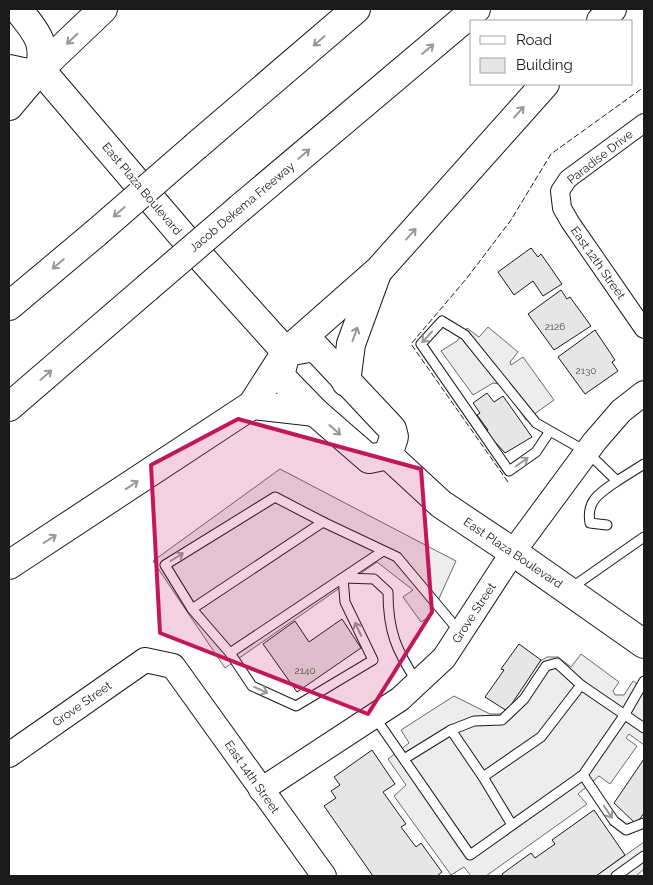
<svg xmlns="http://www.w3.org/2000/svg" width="653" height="885" viewBox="0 0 653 885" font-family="Raleway,sans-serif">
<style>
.built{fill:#ededed;stroke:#6a6a6a}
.building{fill:#e6e6e6;stroke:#1a1a1a}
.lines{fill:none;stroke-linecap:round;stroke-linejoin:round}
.lane-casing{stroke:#1a1a1a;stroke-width:11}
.street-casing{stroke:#1a1a1a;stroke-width:20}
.secondary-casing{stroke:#1a1a1a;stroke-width:26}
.primary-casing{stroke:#1a1a1a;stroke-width:30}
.highway-casing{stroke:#1a1a1a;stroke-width:30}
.lane{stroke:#fff;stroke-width:9}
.street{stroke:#fff;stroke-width:18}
.secondary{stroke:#fff;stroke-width:24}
.primary{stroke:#fff;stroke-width:28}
.highway{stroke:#fff;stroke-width:28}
.highway-bridge-casing{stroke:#1a1a1a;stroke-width:30;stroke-linecap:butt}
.highway-bridge{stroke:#fff;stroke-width:28}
.fence{stroke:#1a1a1a;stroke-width:1;stroke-dasharray:6 2.5;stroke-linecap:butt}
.oneway{stroke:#989898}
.marked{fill:#c2185b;fill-opacity:0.2;stroke:#c2185b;stroke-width:4;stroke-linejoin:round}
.labels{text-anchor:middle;stroke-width:4;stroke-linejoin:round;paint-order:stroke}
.number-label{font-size:10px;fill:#4d4d4d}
.street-label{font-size:12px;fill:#1a1a1a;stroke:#fff}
</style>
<rect width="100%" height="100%" fill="#fff"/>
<g class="built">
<polygon points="488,327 518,352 510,362 511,365 523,357 554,400 526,420 503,386 499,384 493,383 473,395 441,351 457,341 467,328 479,337"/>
<polygon points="280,469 456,561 431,616 421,622 403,597 413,590 377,562 225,668 153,561"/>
<polygon points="581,654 619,682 613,691 615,695 624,695 633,681 644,689 644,745 629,734 626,738 637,746 610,784 599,776 578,794 587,804 486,876 471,876 464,867 451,875 394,796 406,785 388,759 409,743 401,730 454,696 490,714 504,714 537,663 547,657 558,657 571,667"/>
<polygon points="644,842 644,869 636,876 596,876"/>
</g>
<g class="building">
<polygon points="531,248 538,257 541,254 562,284 543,296 533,281 514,295 498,272"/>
<polygon points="561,290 567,299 570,297 591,326 554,350 528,314"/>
<polygon points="595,330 615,360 612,362 618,371 585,394 558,357"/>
<polygon points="487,393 494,402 503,396 532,437 505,453 486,432 488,430 477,415 480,413 473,403"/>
<polygon points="342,619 361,648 297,692 263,644 295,621 309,642"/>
<polygon points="519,644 541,660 507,711 485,697 504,670 501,669"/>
<polygon points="372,750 395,784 383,792 406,824 401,827 416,847 421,843 442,872 437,876 373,876 324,806 336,798 331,791 340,785 334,777"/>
<polygon points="644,759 644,813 636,824 614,803"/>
<polygon points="594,810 625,855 596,876 503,876 502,874 531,853 535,858 555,844 552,840"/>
</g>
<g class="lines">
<defs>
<g id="lane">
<polyline points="550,431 536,452 509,471 421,344 442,321 465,335 536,423 587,452 617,481 644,464"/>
<path d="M607 525 590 523C586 500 600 493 617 481"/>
<polyline points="383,551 230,653 192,609 323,522 397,557 459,631"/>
<polyline points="571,588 644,537"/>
<polyline points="192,609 165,565 275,497 323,522"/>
<path d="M230 653 252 686 296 706 373 660 345 602 343 578 374 579 388 592C388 631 396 650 417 682"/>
<polyline points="374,716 470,855 583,775 625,714 644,681"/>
<polyline points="451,730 474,721 502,720 524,699 546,666 557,663 581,685 644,728"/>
<polyline points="404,759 451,730 483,777"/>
<polyline points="583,775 614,821 626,830 644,823"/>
<polyline points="512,825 483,777 541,737 581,685"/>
<polyline points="616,876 644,856"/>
</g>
<polyline id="street" points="644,123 568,179 560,191 562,208 570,222 644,329"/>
<g id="secondary">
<polyline points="9,755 145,660 173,666 324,876"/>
<polyline points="261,790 400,699 444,658 513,552 595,441 621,411 644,393"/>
</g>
<g id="primary">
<path d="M18 9C35 32 46 39 40 69"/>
<polyline points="9,69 27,73 40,69"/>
<polyline points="40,69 198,254 286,352"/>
<polyline points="286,352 315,347 392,429 394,437 388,455"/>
<polyline points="286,352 280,376 315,412 369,459 388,455"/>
<polyline points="388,455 441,504 513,552 644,644"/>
</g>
<g id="highway">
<polyline points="601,21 612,9"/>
<polyline points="9,106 40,69 103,9"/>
<polyline points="196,146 356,9"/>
<polyline points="240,208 476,9"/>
<polyline points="9,306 96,233"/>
<polyline points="346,382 351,344 377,273"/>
<polyline points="252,405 315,412"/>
<polyline points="9,407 147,288"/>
<polyline points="9,565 252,405 286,352 379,270 545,84"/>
</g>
</defs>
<use href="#lane" class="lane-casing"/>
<use href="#street" class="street-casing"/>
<use href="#secondary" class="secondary-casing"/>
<use href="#primary" class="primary-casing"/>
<use href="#highway" class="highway-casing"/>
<use href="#lane" class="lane"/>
<use href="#street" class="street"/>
<use href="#secondary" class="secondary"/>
<use href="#primary" class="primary"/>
<use href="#highway" class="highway"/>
<defs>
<g id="highway-bridge">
<polyline points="96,233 196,146"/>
<polyline points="147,288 240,208"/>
</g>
</defs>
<use href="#highway-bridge" class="highway-bridge-casing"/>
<use href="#highway-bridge" class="highway-bridge"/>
<polyline class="fence" points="508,482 411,344 467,278 511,220 551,154 644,87"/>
</g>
<defs><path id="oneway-shaft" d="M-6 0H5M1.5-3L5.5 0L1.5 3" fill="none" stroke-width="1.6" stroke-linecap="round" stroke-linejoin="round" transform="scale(1.25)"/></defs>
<g class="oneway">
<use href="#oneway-shaft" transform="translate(72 39) rotate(136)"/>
<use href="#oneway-shaft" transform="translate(319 41) rotate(139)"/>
<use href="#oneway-shaft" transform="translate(428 49) rotate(-40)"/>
<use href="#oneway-shaft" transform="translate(519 112) rotate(-48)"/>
<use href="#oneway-shaft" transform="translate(304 154) rotate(-40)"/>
<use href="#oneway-shaft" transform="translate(119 212) rotate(139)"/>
<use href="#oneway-shaft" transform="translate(411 234) rotate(-48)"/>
<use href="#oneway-shaft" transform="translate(58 264) rotate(140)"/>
<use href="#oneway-shaft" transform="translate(355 334) rotate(-70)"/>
<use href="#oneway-shaft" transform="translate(427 337) rotate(133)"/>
<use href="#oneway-shaft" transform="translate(46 375) rotate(-41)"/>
<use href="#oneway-shaft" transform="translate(335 430) rotate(41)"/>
<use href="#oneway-shaft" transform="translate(522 462) rotate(-35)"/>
<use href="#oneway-shaft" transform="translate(132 485) rotate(-34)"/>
<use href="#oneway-shaft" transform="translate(50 539) rotate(-32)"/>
<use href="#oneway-shaft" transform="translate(177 557) rotate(-32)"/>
<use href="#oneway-shaft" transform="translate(358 629) rotate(-115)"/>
<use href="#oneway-shaft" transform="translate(261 690) rotate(24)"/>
<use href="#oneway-shaft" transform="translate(608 812) rotate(56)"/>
</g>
<path class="marked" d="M238 419 421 469 432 612 368 714 160 633 151 465Z"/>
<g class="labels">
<g class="number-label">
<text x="555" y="330">2126</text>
<text x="586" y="374">2130</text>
<text x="305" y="674">2140</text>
</g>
<g class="street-label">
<text transform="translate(600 157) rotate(-38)" y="4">Paradise Drive</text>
<text transform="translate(142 189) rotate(50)" y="4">East Plaza Boulevard</text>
<text transform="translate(242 207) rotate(-40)" y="4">Jacob Dekema Freeway</text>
<text transform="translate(598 263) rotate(55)" y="4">East 12th Street</text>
<text transform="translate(513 553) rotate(34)" y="4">East Plaza Boulevard</text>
<text transform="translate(474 613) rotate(-57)" y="4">Grove Street</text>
<text transform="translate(82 704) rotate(-35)" y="4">Grove Street</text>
<text transform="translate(252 777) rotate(55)" y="4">East 14th Street</text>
</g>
</g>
<rect width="653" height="885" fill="none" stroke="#1a1a1a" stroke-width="20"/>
<rect x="470" y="20" width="162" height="65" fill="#ffffff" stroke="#a3a3a3"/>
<rect x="480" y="36" width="25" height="8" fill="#ffffff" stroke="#a3a3a3"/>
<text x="516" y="45" font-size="15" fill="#1a1a1a">Road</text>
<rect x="480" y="58" width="25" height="15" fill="#e6e6e6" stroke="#a3a3a3"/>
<text x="516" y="70" font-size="15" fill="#1a1a1a">Building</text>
</svg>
